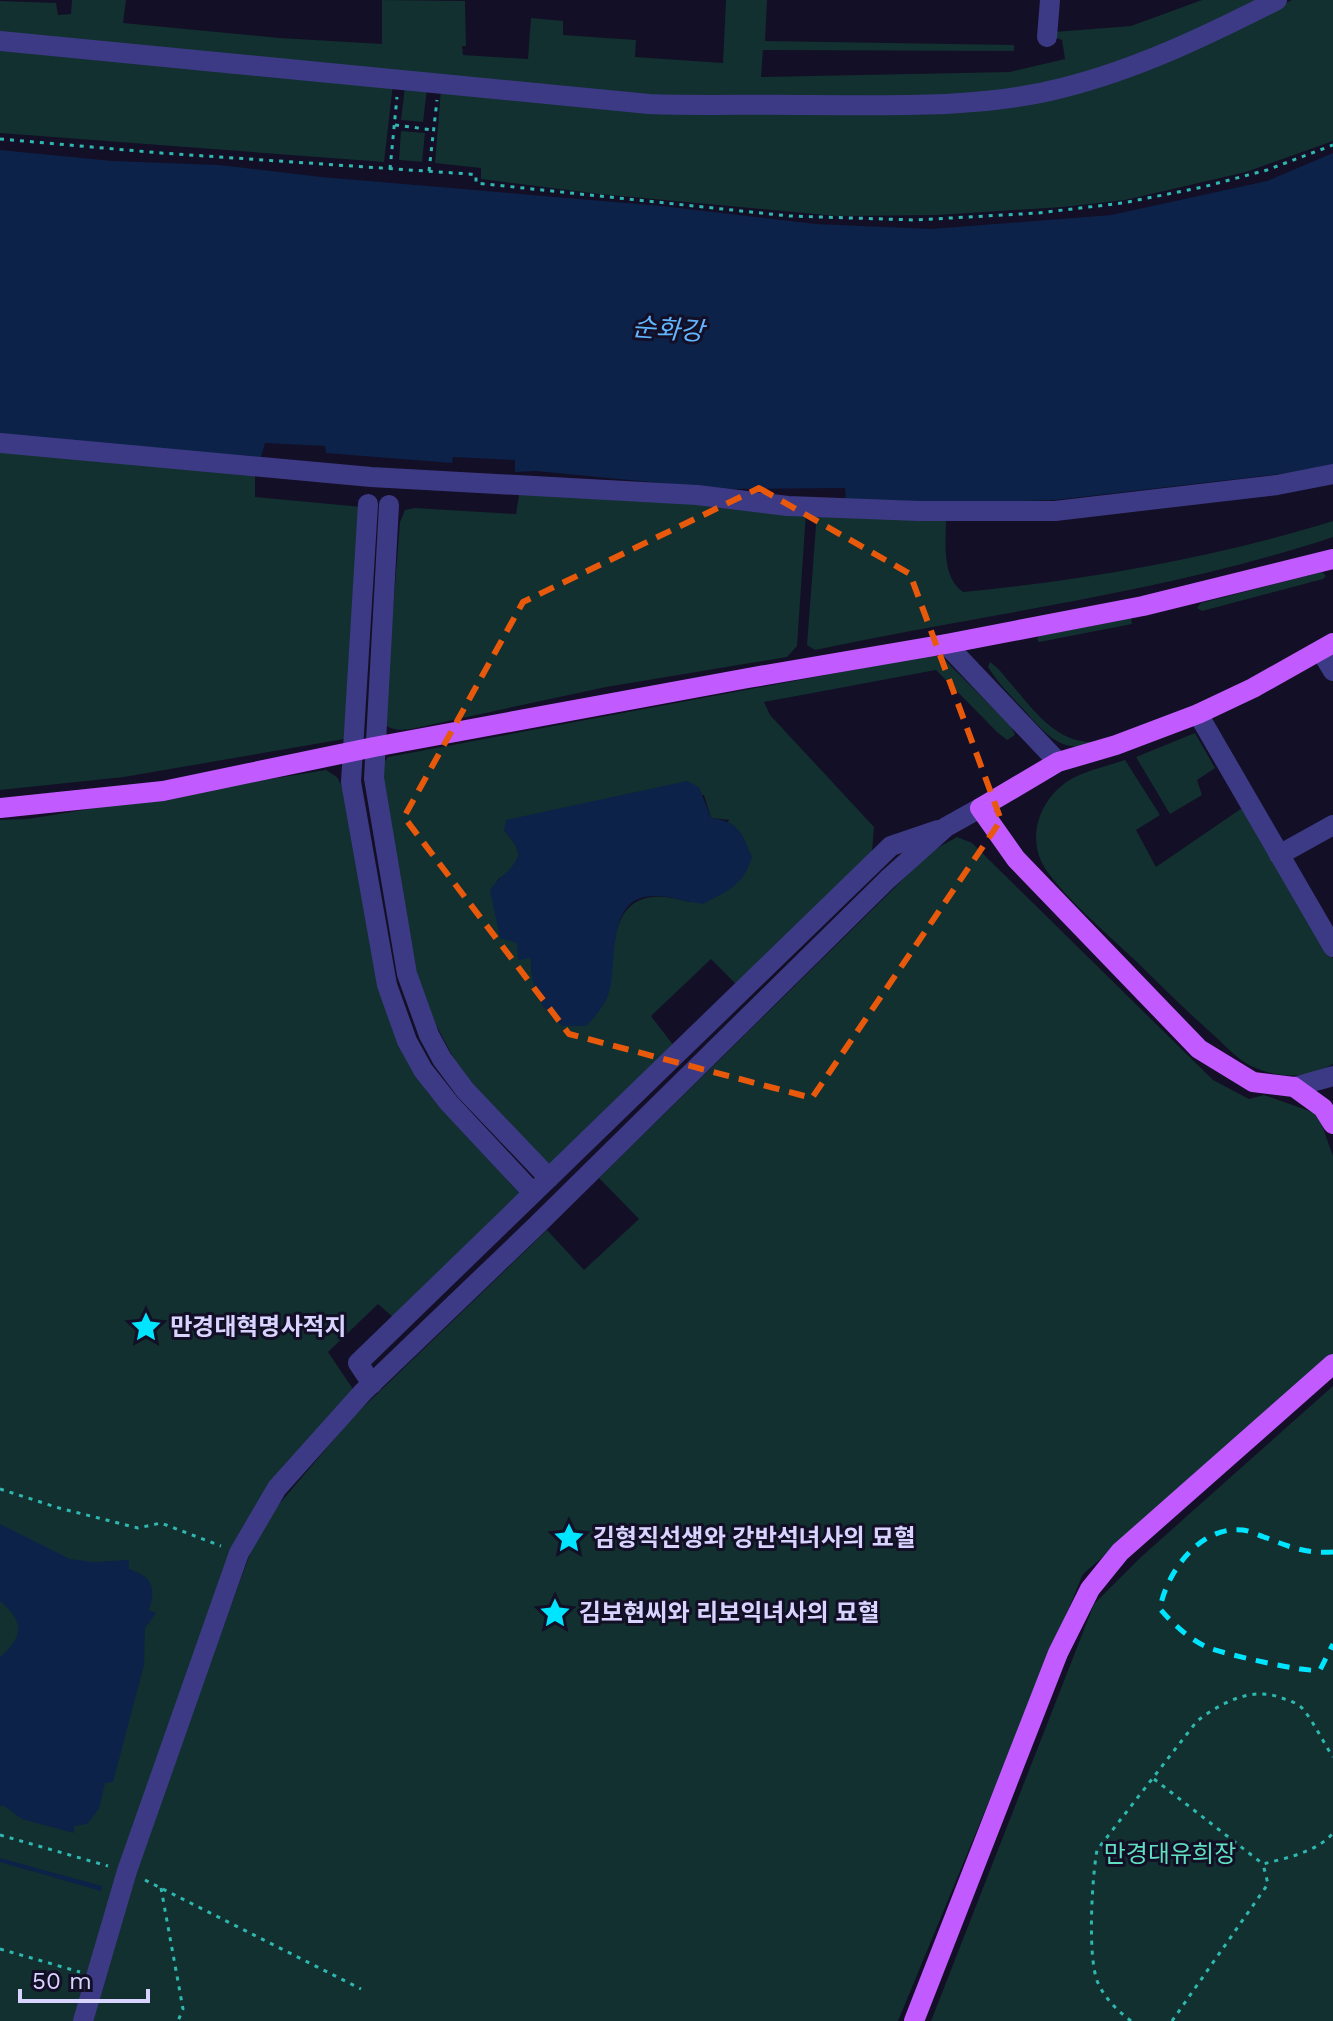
<svg xmlns="http://www.w3.org/2000/svg" width="1333" height="2021" viewBox="0 0 1333 2021" font-family="'Work Sans','Noto Sans KR',sans-serif">
<style>
.green{fill:#12302f;fill-rule:evenodd}
.water{fill:#0c2248}
.lines{fill:none;stroke-linecap:round;stroke-linejoin:round}
.path{stroke:#2fb8b0;stroke-width:3;stroke-dasharray:4 6;stroke-linecap:butt}
.minor{stroke:#3d3a85;stroke-width:20}
.major{stroke:#c25bff;stroke-width:20}
.rail{stroke:#00e5ff;stroke-width:5;stroke-dasharray:12 10;stroke-linecap:butt}
.marked{fill:none;stroke:#e8590c;stroke-width:6;stroke-dasharray:16 10;stroke-linejoin:round}
.labels{text-anchor:middle;stroke-width:6;stroke-linejoin:round;paint-order:stroke}
.poi-label{font-size:24px;font-weight:bold;fill:#d9d4ff;stroke:#130f26;text-anchor:start}
.park-label{font-size:24px;fill:#5fe0c0;stroke:#130f26}
.water-label{font-size:26px;font-style:italic;fill:#62b6ff;stroke:#130f26}
</style>
<rect width="100%" height="100%" fill="#130f26"/>
<g class="green">
<polygon points="72,0 126,0 123,23 280,38 382,44 382,0 465,1 466,46 462,46 463,55 528,59 531,18 563,21 563,35 636,40 635,57 723,63 726,0 767,0 765,41 1014,45 1014,51 763,50 761,77 1010,72 1065,59 1062,40 1054,37 1054,32 1131,26 1202,0 1268,0 1107,70 980,95 644,98 0,36 0,1 56,3 58,15 71,14"/>
<polygon points="1292,0 1333,0 1333,141 1246,172 1125,200 1063,207 937,215 837,216 600,194 481,179 481,168 435,163 441,89 1000,105 1236,29"/>
<polygon points="0,47 393,84 384,162 0,133"/>
<polygon points="405,87 427,89 423,122 401,120"/>
<polygon points="401,131 425,133 422,162 399,160"/>
<polygon points="0,448 255,472 255,497 362,507 344,739 124,777 0,790"/>
<path d="M520 489 806 512 797 646 787 657 606 687 411 729C400 730 393 731 384 724L400 522 405 510 415 508 516 514Z"/>
<path d="M817 512 946 517C946 542 941 576 963 592 1087 580 1214 558 1333 521V537C1166 593 987 613 815 650L807 645Z"/>
<polygon points="1322,572 1326,576 1323,579 1202,611 1197,608 1201,603"/>
<polygon points="1131,618 1132,624 1039,642 1037,639 1039,636"/>
<path d="M932 655 943 658 1011 726 1015 735 1007 740 997 732 936 670 764 702 770 715 874 827 872 852 738 986 711 959 651 1016 674 1046 548 1167 463 1076 436 1025 419 985 380 768 388 757ZM704 795 711 818 729 820 689 902C616 880 613 930 610 988L532 976 531 958 517 943 497 880 513 870 519 854 515 844 504 830Z"/>
<path d="M990 662C999 668 1005 677 1012 685 1038 715 1060 748 1104 741L1183 710 1185 713C1151 727 1091 762 1055 740 1044 733 1033 720 1024 710 1011 696 998 683 988 667Z"/>
<polygon points="1195,733 1215,768 1197,780 1202,795 1170,814 1136,757"/>
<path d="M1125 760 1160 815 1136 830 1156 867 1245 806 1333 959V1064C1306 1079 1279 1079 1251 1066 1239 1060 1228 1049 1218 1039 1192 1016 1167 992 1142 967 1116 941 1056 892 1041 861 1028 832 1042 798 1068 781 1084 771 1107 766 1125 760Z"/>
<polygon points="326,770 337,777 343,788 400,1048 428,1093 520,1194 394,1318 378,1304 328,1352 355,1392 259,1502 76,2021 0,2021 0,820 28,819"/>
<polygon points="957,837 972,843 1213,1080 1249,1099 1264,1095 1318,1114 1333,1156 1333,1359 1083,1574 898,2021 93,2021 134,1873 252,1548 274,1510 354,1416 547,1230 584,1270 639,1219 599,1178 932,851"/>
<polygon points="1333,1386 1333,2021 931,2021 1094,1604 1141,1557"/>
</g>
<g class="water">
<polygon points="0,150 113,161 219,165 321,177 662,206 816,224 931,229 1111,215 1267,181 1333,153 1333,468 1055,500 965,503 846,502 845,488 723,489 536,471 515,472 515,460 453,457 452,463 326,453 325,446 265,443 261,457 0,436"/>
<path d="M687 781 699 787 711 818C740 822 741 832 752 857 742 887 729 890 703 904 682 902 662 892 641 898 609 907 616 965 610 989 606 1004 597 1015 586 1026H562C537 1003 532 993 531 958L518 960 517 943 500 938 490 890C501 874 512 872 519 854L515 844 504 830 506 820Z"/>
<path d="M0 1524 70 1559 93 1562 129 1560V1569C153 1577 156 1587 149 1610L156 1613 145 1628 144 1665 113 1782 105 1783 99 1809 87 1824 74 1826V1833L22 1819 4 1806H0V1657C24 1637 24 1621 0 1601Z"/>
<polygon points="0,1858 102,1886 101,1891 0,1862"/>
</g>
<g class="lines">
<g class="path">
<polyline points="395,125 433,130"/>
<polyline points="0,139 161,153 469,174 476,175 476,183 789,216 916,220 1038,213 1123,203 1203,187 1267,170 1333,145"/>
<polyline points="390,169 397,97"/>
<polyline points="429,171 437,100"/>
<polyline points="0,1489 59,1508 138,1528 161,1523 221,1546"/>
<path d="M1154 1779 1263 1864C1286 1858 1317 1852 1333 1833"/>
<polyline points="0,1835 108,1866"/>
<polyline points="145,1880 361,1989"/>
<polyline points="161,1888 183,2009 178,2021"/>
<polyline points="0,1949 80,1972"/>
<path d="M1131 2021C1117 2010 1106 2000 1098 1983 1087 1958 1092 1878 1097 1850L1197 1721C1221 1703 1250 1687 1279 1697 1287 1700 1296 1702 1302 1708 1314 1722 1323 1742 1333 1757"/>
<polyline points="1172,2021 1268,1884 1263,1864"/>
</g>
<g class="minor">
<polyline points="1047,37 1050,0"/>
<path d="M0 41 649 104C702 106 754 104 807 105 892 105 980 109 1062 88 1138 69 1208 35 1277 0"/>
<polyline points="0,443 371,477 697,495 788,506 919,511 1055,511 1277,485 1333,474"/>
<polyline points="368,504 351,782 387,985 407,1041 423,1070 449,1103 533,1193"/>
<polyline points="389,505 374,778 407,974 429,1035 442,1059 465,1090 549,1178"/>
<polyline points="946,644 1058,762"/>
<polyline points="1321,651 1333,671"/>
<polyline points="1198,714 1333,947"/>
<polyline points="1279,855 1333,825"/>
<polyline points="1294,1087 1333,1076"/>
<polyline points="372,1384 358,1363 891,846 938,830"/>
<polyline points="83,2021 127,1871 239,1553 277,1488 363,1392 535,1227 888,879 946,827 980,808"/>
</g>
<g class="major">
<polyline points="1333,643 1253,688 1198,714 1116,745 1058,762 980,808 1016,859 1199,1049 1253,1082 1294,1087 1323,1108 1333,1124"/>
<polyline points="0,808 163,791 374,747 748,678 946,644 1143,606 1333,559"/>
<polyline points="914,2021 1058,1653 1090,1589 1120,1552 1333,1364"/>
</g>
<path class="rail" d="M1333 1552C1308 1554 1289 1547 1267 1538 1260 1536 1251 1531 1243 1530 1201 1525 1166 1572 1160 1609 1173 1624 1190 1640 1209 1648 1225 1654 1305 1673 1320 1670L1333 1644"/>
</g>
<path class="marked" d="M759 488 910 574 1001 820 812 1098 569 1034 404 817 523 602Z"/>
<defs>
<symbol id="sight-bare" viewBox="-9 -9 18 18"><path d="M0-6L1.8-2.2L6-1.7L2.9 1.2L3.7 5.4L0 3.3L-3.7 5.4L-2.9 1.2L-6-1.7L-1.8-2.2Z" fill="#00e5ff" stroke="#130f26" stroke-width="2.5" paint-order="stroke"/></symbol>
</defs>
<g fill-rule="evenodd">
<use href="#sight-bare" x="124" y="1305" width="44" height="44"/>
<use href="#sight-bare" x="547" y="1516" width="44" height="44"/>
<use href="#sight-bare" x="533" y="1591" width="44" height="44"/>
</g>
<g class="labels">
<g class="poi-label">
<text x="170" y="1335">만경대혁명사적지</text>
<text x="593" y="1546">김형직선생와 강반석녀사의 묘혈</text>
<text x="579" y="1621">김보현씨와 리보익녀사의 묘혈</text>
</g>
<g class="park-label">
<text x="1170" y="1862">만경대유희장</text>
</g>
<g class="water-label">
<text transform="translate(668 329) rotate(4)" y="9">순화강</text>
</g>
</g>
<path d="M20 1989v12h128v-12" fill="none" stroke="#d9d4ff" stroke-width="4"/>
<text x="32" y="1989" font-size="24" fill="#d9d4ff" stroke="#130f26" stroke-width="6" paint-order="stroke">50 m</text>
</svg>
